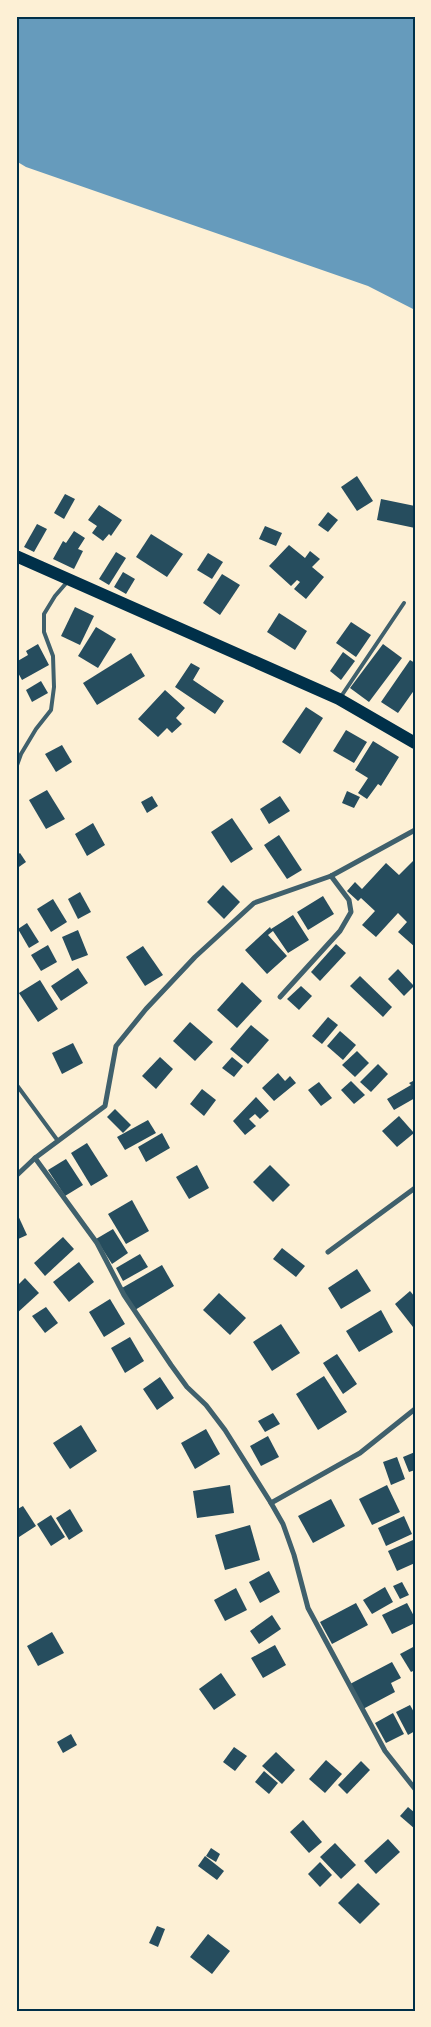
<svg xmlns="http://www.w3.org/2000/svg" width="431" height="2027" font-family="Quicksand,sans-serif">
<rect width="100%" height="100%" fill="#fdf0d5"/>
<path fill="#669bbc" d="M16,16H415V310L368,286L26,167L16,161Z"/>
<g fill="#264d5e">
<path d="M357,476L373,501L357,511L341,487Z"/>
<path d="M65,494L75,499L64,519L54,513Z"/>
<path d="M381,499L415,506V528L377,520Z"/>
<path d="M99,505L122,520L111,536L109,534L103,541L92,533L97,526L88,520Z"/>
<path d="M328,512L338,520L328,532L318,525Z"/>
<path d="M37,524L47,529L34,552L24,547Z"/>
<path d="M265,526L282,533L276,546L259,539Z"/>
<path d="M74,531L85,538L78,549L83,551L74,569L53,559L63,541L66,543Z"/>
<path d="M151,534L183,554L167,577L136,557Z"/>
<path d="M289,545L305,558L310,551L320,559L312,567L324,577L306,599L294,589L300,582L297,580L291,586L269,566Z"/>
<path d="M116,552L126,558L109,585L99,579Z"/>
<path d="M208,553L223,562L212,579L197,570Z"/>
<path d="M123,572L135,579L126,594L114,587Z"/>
<path d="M222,574L240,585L220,615L203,603Z"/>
<path d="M75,607L94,616L80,645L61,636Z"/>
<path d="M279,613L307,631L295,650L267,632Z"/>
<path d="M351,622L371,635L356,657L336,643Z"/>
<path d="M96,627L116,639L98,668L78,656Z"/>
<path d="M38,644L49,665L22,680L16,669V662L28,655L26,651Z"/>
<path d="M383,644L402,658L369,702L350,688Z"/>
<path d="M343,652L355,661L341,680L330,671Z"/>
<path d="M131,653L145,676L97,705L83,683Z"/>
<path d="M410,660L415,663V689L398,713L381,702Z"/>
<path d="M191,663L200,668L193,680L224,701L215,714L175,687Z"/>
<path d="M41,681L48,693L32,702L26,690Z"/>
<path d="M165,690L185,708L176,718L182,724L172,733L167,728L158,737L138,719Z"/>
<path d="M306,707L323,718L300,754L282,742Z"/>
<path d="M346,730L367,742L354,763L333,751Z"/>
<path d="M373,741L399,757L381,786L378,784L367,799L358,793L368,778L355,770Z"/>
<path d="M62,745L72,762L56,772L45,754Z"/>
<path d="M47,790L65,819L46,829L29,800Z"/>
<path d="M347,791L360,797L354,808L342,803Z"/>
<path d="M152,796L158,806L147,813L141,802Z"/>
<path d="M280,796L290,811L269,824L260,809Z"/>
<path d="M232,818L253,849L231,863L211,832Z"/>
<path d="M93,823L105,845L87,856L75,834Z"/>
<path d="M279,835L302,870L287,879L264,845Z"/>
<path d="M20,853L26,862L16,869V856Z"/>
<path d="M415,859V947L398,932L407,922L398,913L376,937L362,925L375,911L361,898L358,901L347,891L355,882L362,889L386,863L399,875Z"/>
<path d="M223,885L240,902L224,919L207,902Z"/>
<path d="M80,892L91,912L78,919L68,899Z"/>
<path d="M323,896L334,914L308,930L297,912Z"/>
<path d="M53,899L67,922L51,932L37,909Z"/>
<path d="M293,915L309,940L288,953L273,931L268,935L287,956L267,974L245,950L270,927L271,929Z"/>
<path d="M27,923L39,942L29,948L18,929Z"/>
<path d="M78,930L88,955L72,961L62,937Z"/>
<path d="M336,944L346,953L320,981L311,972Z"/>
<path d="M48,945L57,962L41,971L31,955Z"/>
<path d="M143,946L163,975L145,986L126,957Z"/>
<path d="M78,968L88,983L61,1001L51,986Z"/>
<path d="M398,969L414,986L404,996L388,979Z"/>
<path d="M360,976L392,1007L383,1017L350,986Z"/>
<path d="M40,980L58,1009L38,1022L19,993Z"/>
<path d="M242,982L262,1001L237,1028L217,1010Z"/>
<path d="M301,986L312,996L299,1010L287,999Z"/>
<path d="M328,1017L338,1025L322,1044L312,1036Z"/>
<path d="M190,1022L213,1042L195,1061L173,1041Z"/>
<path d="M251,1025L269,1040L248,1064L230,1049Z"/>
<path d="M340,1031L356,1045L343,1060L327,1046Z"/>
<path d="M73,1043L83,1063L62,1074L52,1053Z"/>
<path d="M357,1051L369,1063L355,1077L342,1065Z"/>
<path d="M160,1057L173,1069L156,1089L142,1076Z"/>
<path d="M232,1057L243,1066L234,1077L222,1068Z"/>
<path d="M378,1064L388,1074L371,1092L360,1082Z"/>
<path d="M278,1073L285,1081L290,1076L296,1083L274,1101L262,1088Z"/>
<path d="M415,1080V1098L394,1110L387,1099L411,1085L409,1083Z"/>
<path d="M351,1081L365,1095L354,1104L341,1090Z"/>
<path d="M319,1082L332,1098L321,1106L308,1090Z"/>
<path d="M202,1089L216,1100L204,1116L190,1104Z"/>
<path d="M256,1097L269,1111L260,1119L255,1114L249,1119L256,1126L245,1135L233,1121Z"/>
<path d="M115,1109L131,1125L123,1133L107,1117Z"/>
<path d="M399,1116L414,1133L397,1147L382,1131Z"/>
<path d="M148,1120L156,1133L125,1150L117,1137Z"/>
<path d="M162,1133L170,1148L146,1162L138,1147Z"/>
<path d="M87,1143L108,1176L91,1186L71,1153Z"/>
<path d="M66,1159L83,1185L65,1196L48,1170Z"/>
<path d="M197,1165L209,1188L189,1199L176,1177Z"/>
<path d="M270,1165L290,1185L273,1202L253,1182Z"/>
<path d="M132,1200L149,1231L126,1244L108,1214Z"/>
<path d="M16,1211L27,1235L16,1240Z"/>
<path d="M113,1229L128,1253L112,1264L96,1239Z"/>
<path d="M63,1237L74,1249L45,1276L34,1263Z"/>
<path d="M282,1248L305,1266L296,1277L273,1259Z"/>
<path d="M140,1254L148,1267L123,1281L116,1268Z"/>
<path d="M79,1262L94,1282L69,1302L53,1282Z"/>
<path d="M162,1265L174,1286L135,1310L122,1288Z"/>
<path d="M357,1269L371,1291L341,1309L328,1288Z"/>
<path d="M25,1278L39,1293L16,1314V1287Z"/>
<path d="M410,1291L415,1297V1325L413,1327L395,1304Z"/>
<path d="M219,1293L246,1318L230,1335L203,1310Z"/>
<path d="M110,1299L125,1324L104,1337L89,1312Z"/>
<path d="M46,1307L58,1323L45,1333L32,1316Z"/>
<path d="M381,1310L393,1332L359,1352L346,1331Z"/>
<path d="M281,1324L300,1353L272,1371L253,1342Z"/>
<path d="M130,1337L144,1361L125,1373L111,1348Z"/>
<path d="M337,1354L357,1384L343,1394L323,1363Z"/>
<path d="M324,1376L347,1412L318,1430L296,1394Z"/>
<path d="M160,1377L174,1398L157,1410L143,1389Z"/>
<path d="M273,1413L280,1424L265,1432L258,1421Z"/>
<path d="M81,1425L97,1451L70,1469L53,1443Z"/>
<path d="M206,1429L220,1454L195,1469L181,1443Z"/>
<path d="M268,1436L279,1457L261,1466L250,1446Z"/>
<path d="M415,1452V1470L409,1472L403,1457Z"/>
<path d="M397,1457L405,1479L391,1485L383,1462Z"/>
<path d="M230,1485L234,1513L197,1518L193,1491Z"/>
<path d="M387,1485L400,1512L372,1525L359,1499Z"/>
<path d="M331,1499L345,1526L313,1543L298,1516Z"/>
<path d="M23,1506L36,1526L16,1539V1510Z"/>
<path d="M70,1509L83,1531L69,1540L56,1518Z"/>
<path d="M51,1515L65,1537L51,1546L37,1524Z"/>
<path d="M404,1516L412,1534L386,1546L378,1528Z"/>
<path d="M250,1525L260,1560L225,1570L215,1535Z"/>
<path d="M413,1540L415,1545V1563L397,1571L388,1551Z"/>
<path d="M269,1571L280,1592L260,1603L249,1582Z"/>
<path d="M402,1582L409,1595L400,1599L393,1586Z"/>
<path d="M385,1587L393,1602L372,1614L363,1600Z"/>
<path d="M236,1588L247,1610L225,1621L214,1600Z"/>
<path d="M356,1603L368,1625L332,1644L320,1622Z"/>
<path d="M407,1603L415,1618V1623L392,1634L382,1615Z"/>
<path d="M272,1615L281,1629L259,1644L250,1631Z"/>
<path d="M52,1632L64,1653L38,1666L27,1646Z"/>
<path d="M275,1645L286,1665L263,1678L251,1658Z"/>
<path d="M415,1646V1670L411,1672L400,1654Z"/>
<path d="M392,1662L401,1678L391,1683L395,1692L363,1709L350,1684Z"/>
<path d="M221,1673L236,1695L214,1710L199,1689Z"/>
<path d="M410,1705L415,1714V1731L408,1735L396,1712Z"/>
<path d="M393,1713L404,1734L386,1743L375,1723Z"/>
<path d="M71,1734L77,1745L63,1753L57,1742Z"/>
<path d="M234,1747L247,1756L235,1771L223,1762Z"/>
<path d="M276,1752L295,1770L282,1784L262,1766Z"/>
<path d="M326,1760L342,1774L325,1793L309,1779Z"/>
<path d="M361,1761L370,1770L347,1794L338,1785Z"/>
<path d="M264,1771L278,1783L269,1794L255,1782Z"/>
<path d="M408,1807L415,1813V1829L400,1816Z"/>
<path d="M303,1820L322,1842L309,1853L290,1832Z"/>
<path d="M388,1839L400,1852L376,1874L364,1861Z"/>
<path d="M335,1843L356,1865L341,1879L320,1857Z"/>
<path d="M211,1848L220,1854L216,1862L206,1856Z"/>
<path d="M205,1856L224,1871L217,1880L198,1866Z"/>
<path d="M320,1862L332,1875L320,1887L308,1874Z"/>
<path d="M358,1883L380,1904L360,1924L338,1903Z"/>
<path d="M157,1926L165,1929L158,1947L149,1943Z"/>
<path d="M208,1934L230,1951L212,1974L190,1957Z"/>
</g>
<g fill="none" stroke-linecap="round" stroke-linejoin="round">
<g stroke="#3f606c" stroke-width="4">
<path d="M340,698L404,603"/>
<path d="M16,768L21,754L36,729L51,710L54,687L53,656L44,632V614L55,596L68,581"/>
<path d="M16,1084L58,1141"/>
</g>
<g stroke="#3f606c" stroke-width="5">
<path d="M280,997L340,931L351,912L349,900L331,876"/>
<path d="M35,1158L97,1243L124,1295L171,1365L187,1387L206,1405L225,1430L271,1503L283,1524L294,1555L308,1608L385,1751L415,1789"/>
<path d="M16,1176L35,1158L105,1106L116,1046L146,1009L195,957L254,903L331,876L415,830"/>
<path d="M328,1252L415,1188"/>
<path d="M271,1503L360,1453L415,1409"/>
</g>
<path stroke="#003049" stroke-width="12" d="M16,556L339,699L415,743"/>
</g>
<rect width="431" height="2027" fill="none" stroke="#fdf0d5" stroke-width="35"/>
<rect x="18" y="18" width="396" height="1992" fill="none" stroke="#003049" stroke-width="2"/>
</svg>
